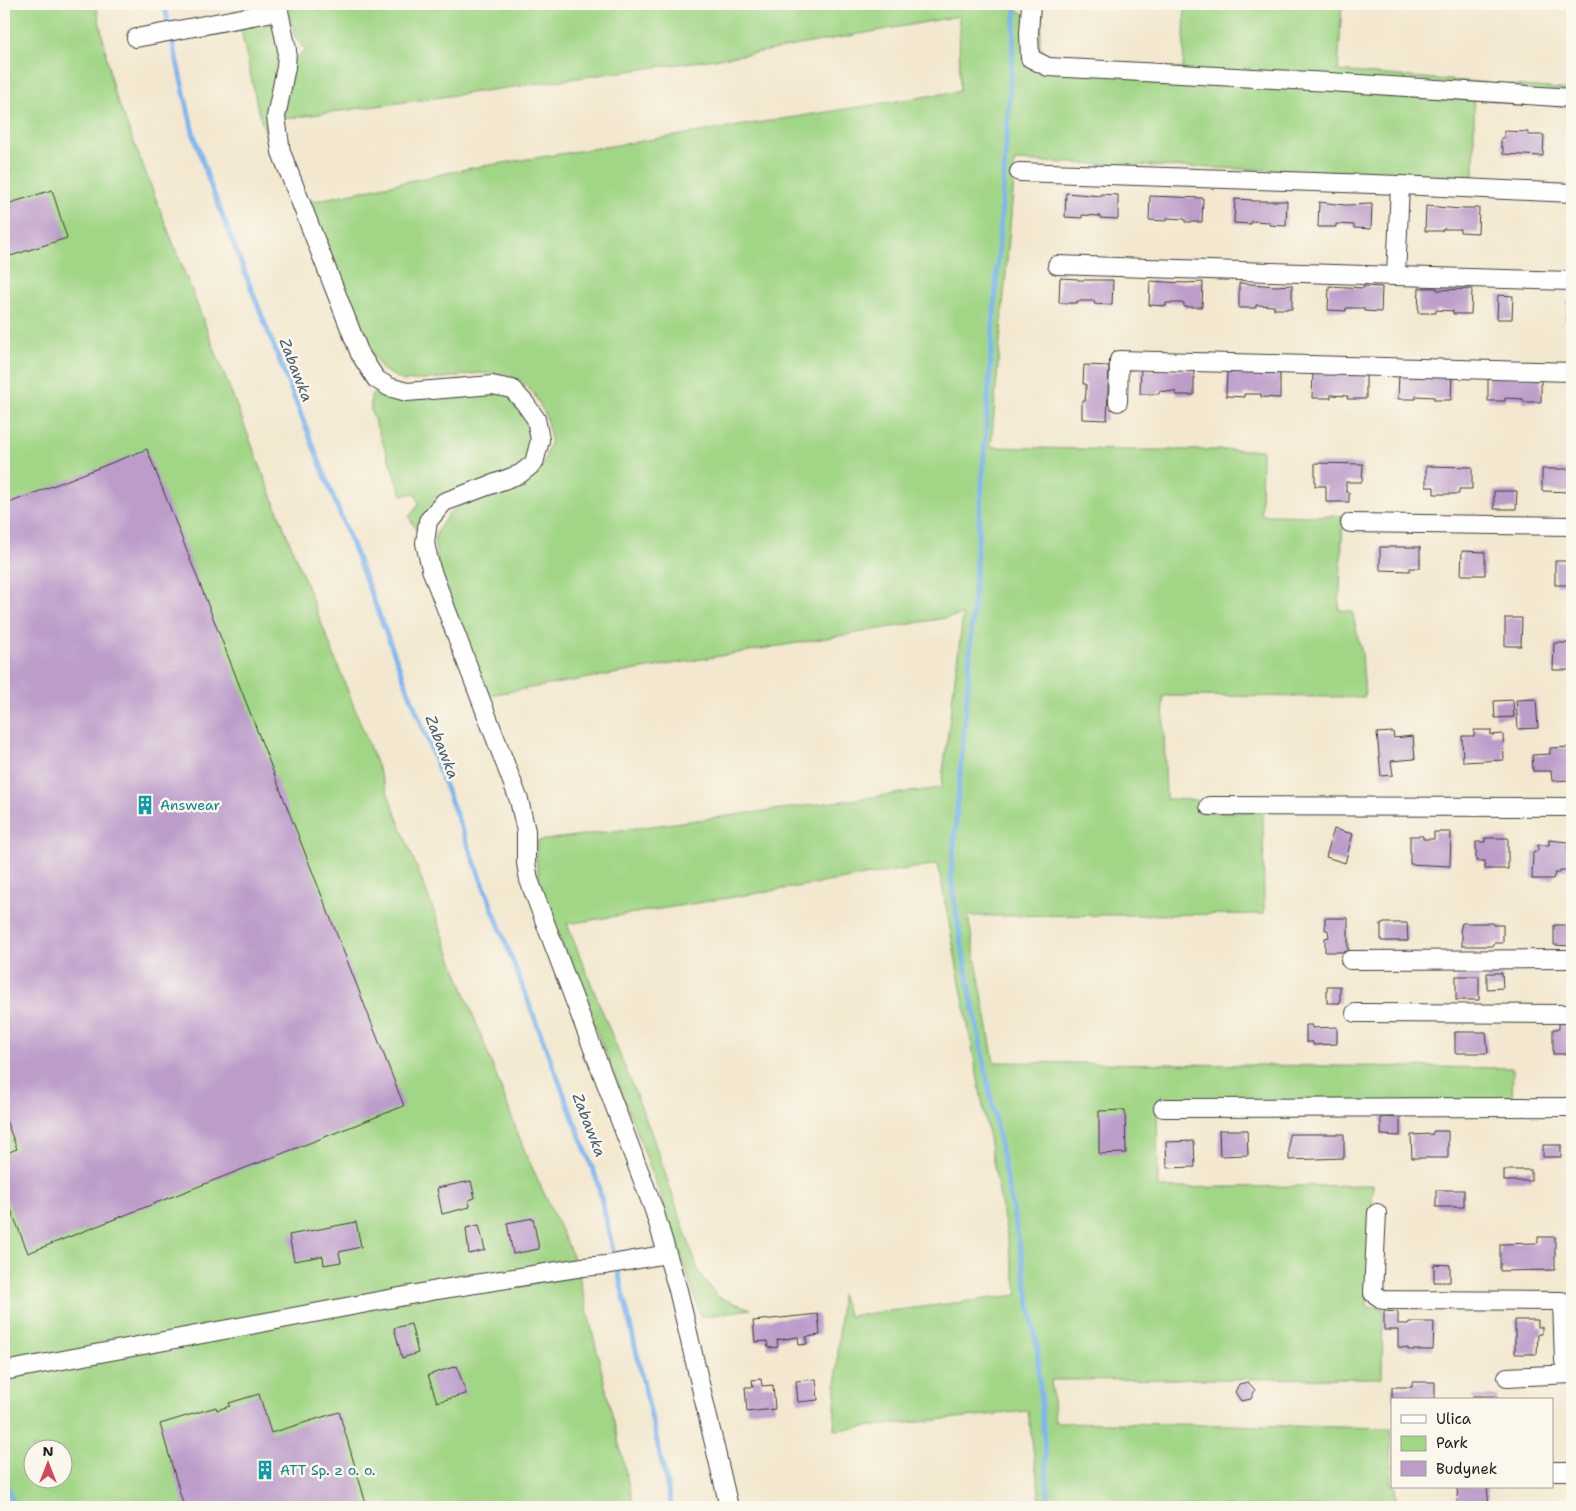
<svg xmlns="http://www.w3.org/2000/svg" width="1576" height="1511" font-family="'Shantell Sans',sans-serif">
<rect width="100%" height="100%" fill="#fbf7ec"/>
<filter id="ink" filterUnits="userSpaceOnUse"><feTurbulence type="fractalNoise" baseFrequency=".02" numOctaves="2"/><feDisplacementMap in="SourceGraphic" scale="10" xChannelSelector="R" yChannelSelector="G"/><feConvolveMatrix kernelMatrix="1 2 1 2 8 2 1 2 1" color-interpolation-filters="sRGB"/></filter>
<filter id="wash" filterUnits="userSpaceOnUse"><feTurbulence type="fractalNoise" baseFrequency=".0096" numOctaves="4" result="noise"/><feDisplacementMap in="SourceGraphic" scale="20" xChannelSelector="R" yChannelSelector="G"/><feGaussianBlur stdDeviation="1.12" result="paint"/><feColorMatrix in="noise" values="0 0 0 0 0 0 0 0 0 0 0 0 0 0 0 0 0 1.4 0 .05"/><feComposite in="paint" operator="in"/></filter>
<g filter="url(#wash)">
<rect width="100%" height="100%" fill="#f3e8cf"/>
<g fill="#a2d687" stroke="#5f7952" fill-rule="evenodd">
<path d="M4,4H96L113,89L438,922L525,1152L576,1263L634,1507H4ZM32,1448H62V1478H32Z"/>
<path d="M289,4H1012V8L1027,15L1028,4H1043L1040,44L1046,58L1183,69L1185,4H1342L1338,71L1572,90V107L1474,98V177L1014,161V180L991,447L1126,450H1262L1261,515L1343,516L1339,610L1352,611L1362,654L1365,697L1163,696L1166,799L1198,800V812H1263L1264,914L968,916L994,1062L1513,1068L1512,1101L1157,1105L1158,1188L1373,1185L1367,1307L1383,1308L1382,1378L1051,1380L1055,1422L1391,1428L1392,1487H1395L1397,1507H1041L1028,1411L834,1430L841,1294L849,1316L1018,1295L938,864L567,924L651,1132L699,1273L718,1297L751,1309L701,1317L669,1219L637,1132L555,926L540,883L536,859L537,841L941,788L963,615L489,695L439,568L434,540L438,530L450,512L476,497L525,479L543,465L551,439L545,414L534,394L520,380L506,374L479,373L444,378L403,381L383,370L367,345L310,202L471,168L960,91L959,16L750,54L283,119L295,58L307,50C291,40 290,20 289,4Z"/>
<path d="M269,21C291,44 279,117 276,148L271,150L258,110L240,25Z"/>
<path d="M489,389L508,393L529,423L533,436L526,462L422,520L417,531L409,517L419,504L415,493L402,495L371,411V395L380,390Z"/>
</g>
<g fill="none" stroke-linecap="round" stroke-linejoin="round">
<g stroke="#7fb6ef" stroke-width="5">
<path d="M164,4L193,132L210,184L357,557L597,1180L672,1507"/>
<path d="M1016,4L967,694L951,879L963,954L1020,1247L1037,1348L1049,1507"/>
<path d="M4,1475L14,1507"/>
</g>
</g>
<g id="blocks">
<g fill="#bc9dca">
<path d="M1504,131L1528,132V135H1544L1543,156L1503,154V147H1501V138H1504Z"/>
<path d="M52,190L67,238L4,258V205Z"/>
<path d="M1066,193L1101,196V194L1118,195V219L1100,218V216L1082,215V218L1065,217Z"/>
<path d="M1150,196L1203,198L1202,222H1185V219L1167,218V221L1149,220Z"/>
<path d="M1235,199L1252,200V201H1287L1286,226L1269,225V222L1251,221V224L1234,223Z"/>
<path d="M1319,202L1345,205L1372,204L1371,229L1354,228V225L1336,224V227H1318Z"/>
<path d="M1426,206L1461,209V208H1479L1478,233L1460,232V229H1443L1442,231H1425Z"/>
<path d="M1060,278L1078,279V280H1113L1112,305L1094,304L1095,301H1077V303H1059Z"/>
<path d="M1150,281L1185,283L1203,282L1202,307H1184V303H1166V306L1149,305Z"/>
<path d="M1239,283L1275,286L1292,285V309H1274V306L1256,305V308H1239Z"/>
<path d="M1329,286L1364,288V286L1382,287L1381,312L1364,311V308H1346V311L1328,310Z"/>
<path d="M1419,288H1437V290L1472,289L1471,314H1453V311L1436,310V313H1418Z"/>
<path d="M1498,295L1513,296L1512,319H1497Z"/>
<rect x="1567" y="301" width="5" height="23"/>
<path d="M1084,365L1109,366L1107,420L1082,419V401H1085L1086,392V384H1083Z"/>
<path d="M1141,369L1159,370H1194V395H1176V392L1159,391V394H1140Z"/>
<path d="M1227,371L1280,372V398L1261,397V394H1244V397L1226,396Z"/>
<path d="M1313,373L1366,374V399H1347L1348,396L1331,395V398H1312Z"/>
<path d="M1399,374L1452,376L1451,400H1434V397L1416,396V399H1398Z"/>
<path d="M1488,376L1541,378V402H1523V399L1505,398V401H1488Z"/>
<rect x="1570" y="379" width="2" height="24"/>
<path d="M147,449L404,1106L28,1253L4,1192V1154L17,1149L4,1115V505Z"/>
<path d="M1315,463L1363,464L1362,482H1346V492H1349V502H1326V486H1315Z"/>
<path d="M1426,466L1472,467V489H1459V494H1434V487H1426Z"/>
<path d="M1542,469H1572V492L1542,491Z"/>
<path d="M1494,491H1517L1516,509H1494Z"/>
<path d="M1380,547H1420V568H1410V571L1380,570Z"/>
<path d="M1462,551L1485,552V575H1461Z"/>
<rect x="1555" y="561" width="17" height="24"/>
<path d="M1505,618H1522L1521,646H1505Z"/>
<path d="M1554,643H1572V670H1553Z"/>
<path d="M1536,699L1538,728L1518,729L1516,700Z"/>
<path d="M1513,700L1514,717L1495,718L1494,701Z"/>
<path d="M1474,730H1491V735L1503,734L1504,760L1463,762L1462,736H1474Z"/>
<path d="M1393,732L1394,738L1413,736L1415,759L1391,761L1393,775L1381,776L1377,733Z"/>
<path d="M1571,747L1572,780L1552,781L1551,771H1533L1532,755L1550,754V748Z"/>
<path d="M1334,829L1353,834L1345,863L1326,857Z"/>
<path d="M1434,832H1451L1450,866L1410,864V836H1423V839H1434Z"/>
<path d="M1485,838H1508V869H1485V861H1476V842H1485Z"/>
<path d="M1549,840L1568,842V870H1560V873H1555L1553,879H1532L1533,853L1538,851V845H1549Z"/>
<path d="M1325,918H1348V952H1325V938L1329,937L1328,930H1325Z"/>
<path d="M1381,923H1407L1408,941H1381Z"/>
<path d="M1462,923H1493V925H1503V943H1494L1493,946H1462V934L1460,932Z"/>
<path d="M1554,925H1572V946L1554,945Z"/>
<path d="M1487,973H1502L1503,988L1487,989Z"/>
<rect x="1456" y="976" width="23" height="24"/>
<rect x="1327" y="986" width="13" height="17"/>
<path d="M1559,1023H1570V1029H1572V1054H1553V1029H1559Z"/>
<path d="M1306,1025H1312V1028L1337,1027V1044L1313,1045V1042H1306Z"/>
<path d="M1455,1032H1486L1488,1053H1455Z"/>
<path d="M1125,1110L1126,1153L1099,1154V1111Z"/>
<path d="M1381,1117L1400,1118V1136L1381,1135Z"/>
<path d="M1219,1130H1247L1248,1155L1220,1156Z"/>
<path d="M1433,1131H1448V1158H1412L1411,1135L1433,1134Z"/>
<path d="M1289,1134H1344V1158L1289,1160Z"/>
<path d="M1194,1141L1195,1167L1167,1168L1166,1142Z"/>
<rect x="1543" y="1145" width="18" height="12"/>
<rect x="1504" y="1170" width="27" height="11"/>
<path d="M471,1181L475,1198L469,1200L470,1207L442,1214L437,1188Z"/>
<rect x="1436" y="1190" width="28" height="17"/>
<path d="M533,1218L539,1249L513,1254L507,1223Z"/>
<path d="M356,1222L361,1247L339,1252L341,1262L324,1265L323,1256L294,1261L289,1235Z"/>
<path d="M479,1225L485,1250L469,1254L466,1228Z"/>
<path d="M1538,1237H1555V1270L1500,1271V1244L1538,1243Z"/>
<path d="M1434,1264L1450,1265V1282H1434Z"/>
<path d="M1384,1311L1398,1312V1324H1408L1409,1322H1434L1433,1350H1408V1348L1398,1347V1330H1384Z"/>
<path d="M818,1314L820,1335L806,1337L807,1344L799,1345L798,1337L777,1340L778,1347L768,1348L767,1341L755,1342L753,1321Z"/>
<path d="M1515,1320H1538V1327H1542V1334H1538L1537,1354H1515Z"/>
<path d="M411,1324L418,1353L402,1358L394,1328Z"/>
<path d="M457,1366L466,1394L437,1402L428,1375Z"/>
<path d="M761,1379L762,1386L773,1385L775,1409L747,1412L745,1387H753L752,1380Z"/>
<path d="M816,1379L818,1400L798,1402L796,1381Z"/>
<path d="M1248,1382L1255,1390L1251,1399L1241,1401L1235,1392L1239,1384Z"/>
<path d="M1412,1382H1435V1400H1392V1387H1412Z"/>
<path d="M259,1394L271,1433L339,1412L367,1507H184L160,1424L216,1407L217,1410L230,1406L229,1403Z"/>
<rect x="1473" y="1396" width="24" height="4"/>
<path d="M1457,1487H1487L1489,1507H1458Z"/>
</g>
</g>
</g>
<g filter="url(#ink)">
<use href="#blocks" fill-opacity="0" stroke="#3c3b37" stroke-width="1"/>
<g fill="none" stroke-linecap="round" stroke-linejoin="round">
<defs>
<g id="minor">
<path d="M280,4L279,11L287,50L286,67L276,117L281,152L360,354L376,379L389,387L407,392L492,385L512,389L524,402L536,419L540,440L534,463L520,474L444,502L428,521L425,543L431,569L519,800L526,831V863L529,880L654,1210L678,1290L729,1507"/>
<path d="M1031,4L1029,33L1030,58L1048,67L1330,82L1572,98"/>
<path d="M136,38L279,11"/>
<path d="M1019,172L1400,185L1572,193"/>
<path d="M1057,265L1396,276L1400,185"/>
<path d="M1396,276L1572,281"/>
<path d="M1118,402L1119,360L1572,372"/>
<path d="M1350,523L1572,526"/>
<path d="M1209,806L1572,807"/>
<path d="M1350,960L1572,959"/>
<path d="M1355,1013L1572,1014"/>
<path d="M1163,1108L1572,1107"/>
<path d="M1377,1213L1373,1293L1383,1300L1562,1301L1564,1361L1572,1369"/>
<path d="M4,1371L437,1290L583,1267L606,1265L667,1254"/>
<path d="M1507,1377L1572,1374"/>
<path d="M1552,1471H1572"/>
</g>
</defs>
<use href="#minor" stroke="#3c3b37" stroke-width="20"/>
<use href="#minor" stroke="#fff" stroke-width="18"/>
</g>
</g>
<defs>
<symbol id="building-bare" viewBox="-9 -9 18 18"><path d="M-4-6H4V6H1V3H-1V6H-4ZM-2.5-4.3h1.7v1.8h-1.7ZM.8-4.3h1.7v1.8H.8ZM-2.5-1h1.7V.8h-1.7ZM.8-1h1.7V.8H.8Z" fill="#0f9aa8" stroke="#fbf7ec" stroke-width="2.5" paint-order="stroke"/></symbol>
</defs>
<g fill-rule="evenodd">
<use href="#building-bare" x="131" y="791" width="28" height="28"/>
<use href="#building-bare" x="251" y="1456" width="28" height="28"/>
</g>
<g text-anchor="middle" stroke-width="5" stroke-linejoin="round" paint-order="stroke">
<g font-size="14" fill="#0d838f" stroke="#fbf7ec" text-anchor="start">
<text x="160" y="810">Answear</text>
<text x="280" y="1475">ATT Sp. z o. o.</text>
</g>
<g font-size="15" font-style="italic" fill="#445a70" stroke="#fbf7ec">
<text transform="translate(296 370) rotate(69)" y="5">Zabawka</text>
<text transform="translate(442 747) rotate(69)" y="5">Zabawka</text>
<text transform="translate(589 1125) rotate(69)" y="5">Zabawka</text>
</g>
</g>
<rect width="1576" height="1511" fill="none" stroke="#fbf7ec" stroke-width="20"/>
<rect x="1391" y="1398" width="162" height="90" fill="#fbf7ec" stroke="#a29f99"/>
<rect x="1401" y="1415" width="25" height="8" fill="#ffffff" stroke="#a29f99"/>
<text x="1436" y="1424" font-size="15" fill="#1c1c1c">Ulica</text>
<rect x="1401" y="1436" width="25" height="15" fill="#a2d687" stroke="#a29f99"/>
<text x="1436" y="1448" font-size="15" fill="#1c1c1c">Park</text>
<rect x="1401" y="1461" width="25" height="15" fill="#bc9dca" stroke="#a29f99"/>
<text x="1436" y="1474" font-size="15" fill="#1c1c1c">Budynek</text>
<g transform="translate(48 1464)"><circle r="24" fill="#fbf7ec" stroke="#a29f99"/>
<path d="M0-4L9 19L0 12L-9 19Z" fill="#d1495b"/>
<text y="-8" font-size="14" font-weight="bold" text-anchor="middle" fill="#1c1c1c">N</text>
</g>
</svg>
